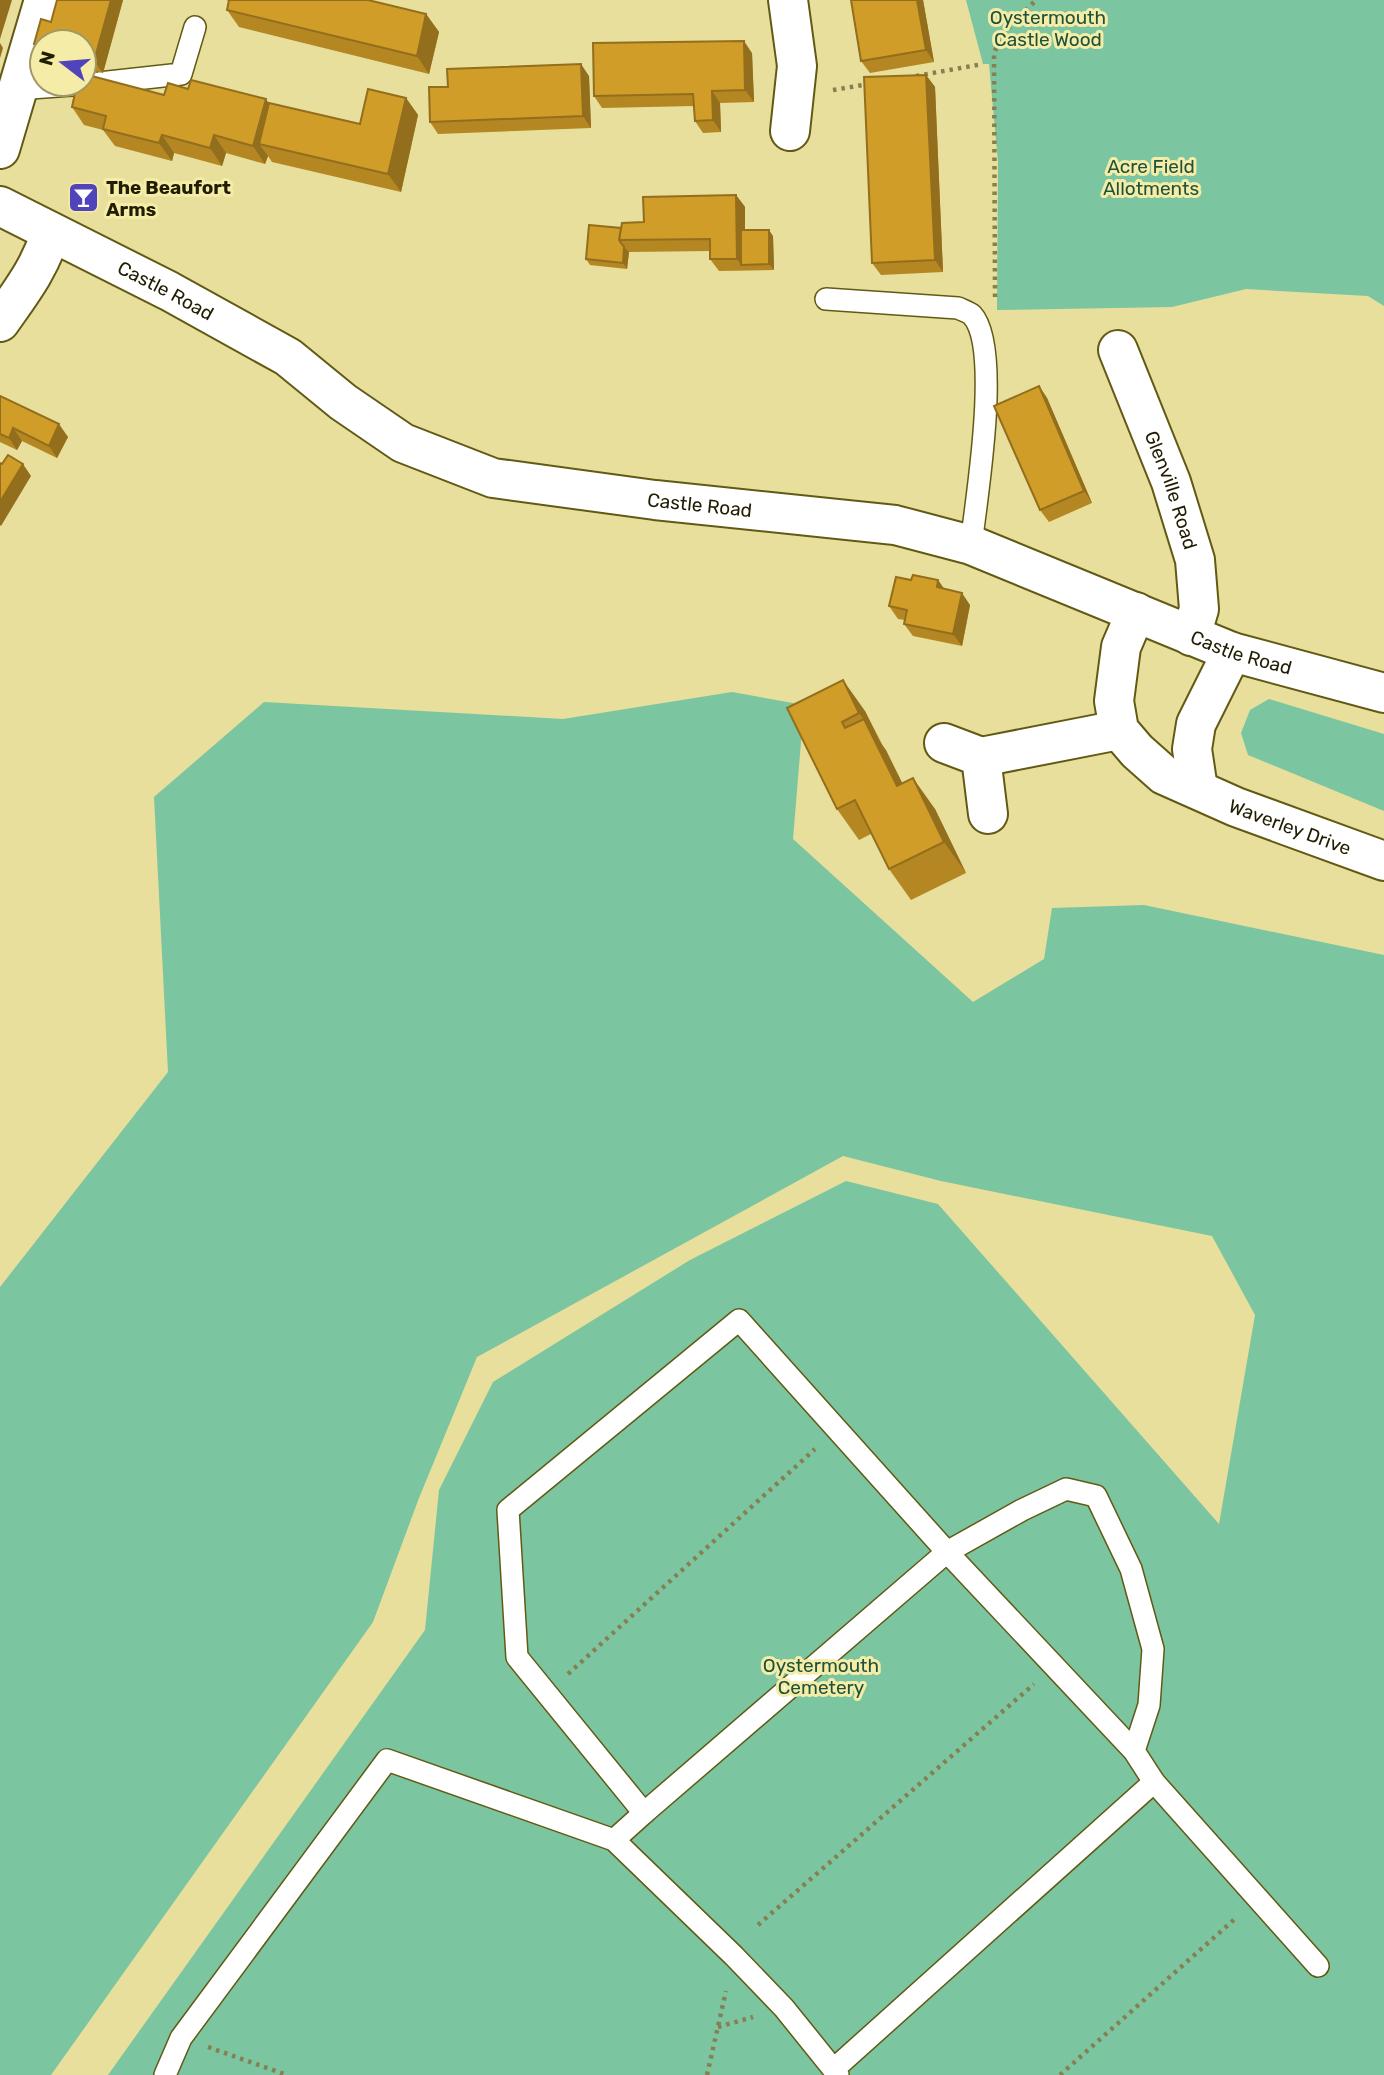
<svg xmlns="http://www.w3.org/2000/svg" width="1384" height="2075" font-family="Rubik,sans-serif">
<rect width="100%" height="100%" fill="#e7df9b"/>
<g fill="#7bc5a1">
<path d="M966,0H1384V306L1368,296L1246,289L1172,307L997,310L998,162L989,64H983Z"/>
<path d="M732,692L804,705L793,839L973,1002L1044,959L1052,908L1144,905L1384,955V2075H108L425,1630L439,1490L493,1382L690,1260L846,1181L938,1204L1219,1524L1255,1315L1212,1236L941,1181L843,1156L477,1357L419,1498L373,1622L51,2075H0V1287L168,1072L154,797L264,702L563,719Z"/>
<path d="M1269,699L1384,734V811L1248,755L1241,733L1250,710Z"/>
</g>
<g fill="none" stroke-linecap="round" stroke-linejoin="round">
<defs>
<g id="service">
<path d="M17,89L99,83L181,74L195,27"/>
<path d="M826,299L958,308C962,310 969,312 972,315C1002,347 976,501 971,545"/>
<path d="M1134,1751L1149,1705L1153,1649L1131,1569L1096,1496L1066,1489L1022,1510L947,1552L644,1813L517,1657L508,1510L739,1320L947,1552L1134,1751L1154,1782L1318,1966"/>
<path d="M614,1840L644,1813"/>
<path d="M834,2069L1154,1782"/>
<path d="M165,2075L181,2038L387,1760L614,1840L734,1956L784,2008L838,2075"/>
</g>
<g id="minor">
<path d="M788,0L797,66L790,131"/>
<path d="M0,149L44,0"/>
<path id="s1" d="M0,206L169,291L288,357L343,402L403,443L493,478L655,500L895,525L971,545L1232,652L1384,693"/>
<path d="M0,322C21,292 40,268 51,232"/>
<path id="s2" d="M1118,350L1171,482L1195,560L1199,609L1191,636"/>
<path id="s3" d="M1136,612L1121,647L1114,701L1119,730L1137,751L1164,775L1236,807L1384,861"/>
<path d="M944,743L981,757L1119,730"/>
<path d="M981,757L988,814"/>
<path d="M1198,789L1192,749L1196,724L1232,652"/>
</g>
</defs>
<use href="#service" stroke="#625a14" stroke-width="24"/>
<use href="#minor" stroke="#625a14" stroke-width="42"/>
<g stroke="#868050" stroke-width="4.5" stroke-dasharray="3.5 5" stroke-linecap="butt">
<path d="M916,76L983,64"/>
<path d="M833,90L869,84"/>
<path d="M995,297L994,53L1002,35L1036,0"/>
<path d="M568,1674L815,1449"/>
<path d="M758,1925L1034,1684"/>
<path d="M718,2027L753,2017"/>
<path d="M208,2047L287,2075"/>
<path d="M707,2075L726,1991"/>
<path d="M1060,2075L1237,1917"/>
</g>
<use href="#service" stroke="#fff" stroke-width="21"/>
<use href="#minor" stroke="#fff" stroke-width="38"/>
</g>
<g fill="#b48723">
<path d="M57,0H123L103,73L84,68V42H42V56L34,44L41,19L51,22Z"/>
<path d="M226,0H368L426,14L439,32L429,74L239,27L227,10L229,1Z"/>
<path d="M923,0L934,62L870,73L861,61Z"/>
<path d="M752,53L754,102L720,103L721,132L703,133L695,121L694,106L602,108L594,96Z"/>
<path d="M926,75L935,87L943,272L881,275L872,263Z"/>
<path d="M589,76L591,128L438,134L430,122L448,87Z"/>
<path d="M188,89L268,103L360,124L406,98L418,115L401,192L272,162L268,156L265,164L226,153L222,166L174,153L172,161L115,146L103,130L84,125L72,107L164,95Z"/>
<path d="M736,195L745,207V230L773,236L774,270L719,271L710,259V251L629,252L627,269L590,265L586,259L621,228Z"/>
<path d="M1039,386L1047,398L1092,503L1049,522L1040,510Z"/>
<path d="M0,396L68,437L57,458L22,441L17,450L0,442Z"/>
<path d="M911,580H938L944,589L970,605L962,646L913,636L904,624L905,620L898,619L889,606Z"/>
<path d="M787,708L865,711L902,783L935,809L966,873L911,900L889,869L871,834L859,840L837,809Z"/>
</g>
<g fill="#926e1d">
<path d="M0,0H12L0,39Z"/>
<path d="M111,0H123L103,73L94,61Z"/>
<path d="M917,0H923L934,62L926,50Z"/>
<path d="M426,14L439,32L429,74L417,56Z"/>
<path d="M744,41L752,53L754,102L745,90Z"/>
<path d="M0,43L3,48L0,58Z"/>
<path d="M581,64L589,76L591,128L583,116Z"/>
<path d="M926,75L935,87L943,272L935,260Z"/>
<path d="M712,91L720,103L721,132L713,120Z"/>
<path d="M406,98L418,115L401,192L388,174Z"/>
<path d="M266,99L278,117L259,144L268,156L265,164L253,146Z"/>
<path d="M162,135L174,153L172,161L159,143Z"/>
<path d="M214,135L226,153L222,166L210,148Z"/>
<path d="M736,195L745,207V265H741L737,259Z"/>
<path d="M769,230L773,236L774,270L769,264Z"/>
<path d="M624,247L629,252L627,269L623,263Z"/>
<path d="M1039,386L1047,398L1092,503L1084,491Z"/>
<path d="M59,424L68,437L57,458L49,446Z"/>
<path d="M13,428L22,441L17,450L9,438Z"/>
<path d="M23,464L31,476L1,526L0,525V502Z"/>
<path d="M938,580L947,593L937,587Z"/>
<path d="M962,593L970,605L962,646L953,634Z"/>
<path d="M843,680L865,711L880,742L886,750L919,817L897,786L865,721L859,713Z"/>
<path d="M913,778L935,809L966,873L944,842Z"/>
</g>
<g fill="#d19d29" stroke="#926e1d" stroke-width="2">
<path d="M57,0H111L94,61L84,58V42H42V46L34,44L41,19L51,22Z"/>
<path d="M229,0H368L426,14L417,56L227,10Z"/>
<path d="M851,0H917L926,50L861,61Z"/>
<path d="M744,41L745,90L712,91L713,120L695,121L693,94L594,96L593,43Z"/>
<path d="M581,64L583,116L430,122L429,87H448L447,69Z"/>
<path d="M84,74L164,95L168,83L188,89L191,80L266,99L253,146L214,135L210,148L162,135L159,143L103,129L106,116L72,107L77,84H84Z"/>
<path d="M926,75L935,260L872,263L864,77Z"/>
<path d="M368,89L406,98L388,174L259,144L269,103L360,124Z"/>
<path d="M736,195L737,259H710V239L619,240L622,223L644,222L643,197Z"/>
<path d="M589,225L621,228L619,240L624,247L623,263L586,259Z"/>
<path d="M741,230H769V264L741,265Z"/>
<path d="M1039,386L1084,491L1040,510L994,406Z"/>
<path d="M0,396L59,424L49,446L13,428L9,438L0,434Z"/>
<path d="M8,455L23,464L0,502V463L2,464Z"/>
<path d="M913,575L938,580L937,587L962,593L953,634L904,624L907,610L889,606L896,577L911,580Z"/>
<path d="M843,680L859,713L842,722L845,728L864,719L897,786L913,778L944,842L889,869L855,800L837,809L787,708Z"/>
</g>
<defs>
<symbol id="bar-square" viewBox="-11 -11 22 22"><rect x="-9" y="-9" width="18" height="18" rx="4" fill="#5143ba" stroke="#f4eca7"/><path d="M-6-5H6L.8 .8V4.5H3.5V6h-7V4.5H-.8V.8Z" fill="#fff"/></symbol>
</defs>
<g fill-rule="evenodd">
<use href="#bar-square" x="66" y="180" width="35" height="35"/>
</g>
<g text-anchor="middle" stroke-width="6" stroke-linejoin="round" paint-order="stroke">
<g font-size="19" fill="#1e523b" stroke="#f4eca7">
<text x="1048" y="24">Oystermouth<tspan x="1048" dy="22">Castle Wood</tspan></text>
<text x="1151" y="173">Acre Field<tspan x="1151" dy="22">Allotments</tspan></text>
<text x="821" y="1672">Oystermouth<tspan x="821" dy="22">Cemetery</tspan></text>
</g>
<g font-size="19" font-weight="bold" fill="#211d02" stroke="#f4eca7" text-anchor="start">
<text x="106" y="194">The Beaufort<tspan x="106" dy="22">Arms</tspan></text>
</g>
<g font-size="19" fill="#211d02" stroke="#f4eca7">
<text dy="7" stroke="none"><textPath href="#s1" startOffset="186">Castle Road</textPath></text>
<text dy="7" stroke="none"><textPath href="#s2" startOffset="150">Glenville Road</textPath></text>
<text dy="7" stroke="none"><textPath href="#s1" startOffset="774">Castle Road</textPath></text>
<text dy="7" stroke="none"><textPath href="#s1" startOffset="1340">Castle Road</textPath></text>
<text dy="7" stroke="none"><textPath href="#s3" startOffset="322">Waverley Drive</textPath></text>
</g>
</g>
<g transform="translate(63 63) rotate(286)"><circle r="33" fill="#f4eca7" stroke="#a09965" stroke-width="2"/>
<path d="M0-5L12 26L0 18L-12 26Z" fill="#5143ba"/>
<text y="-10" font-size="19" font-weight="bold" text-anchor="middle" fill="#211d02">N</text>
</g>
</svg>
